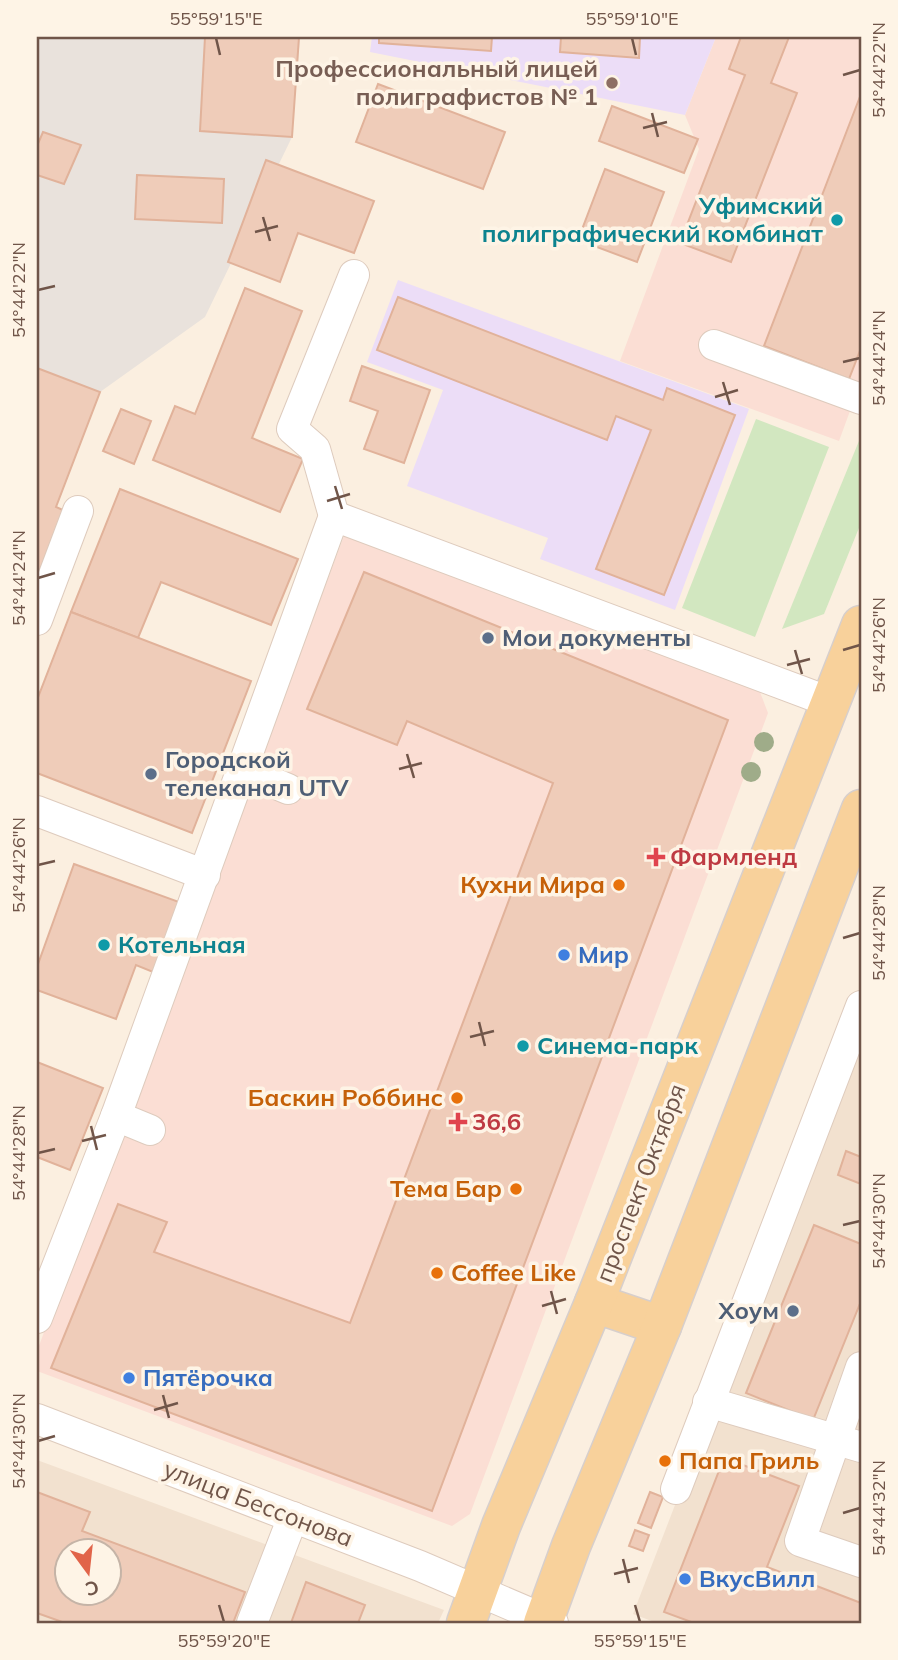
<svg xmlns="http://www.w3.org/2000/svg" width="898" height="1660" font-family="Mulish,sans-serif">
<rect width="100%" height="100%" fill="#fbefe0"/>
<g fill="#f2e1cf" fill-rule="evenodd">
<path d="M861,1022V1623H657L633,1614Z"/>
<path d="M37,1460L444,1610L438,1623H37ZM66,1552H108V1594H66Z"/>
</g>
<g fill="#fbded4">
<path d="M716,37H861V381L839,441L620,361L699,149L685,115Z"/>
<path d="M347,528L760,692L768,713L470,1514L452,1526L37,1371V1351Z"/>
</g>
<path fill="#e9e2dc" d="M37,37H300L292,137L205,317L100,392L56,507L63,510L37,578Z"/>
<g fill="#ecddf7">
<path d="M372,37H716L685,115L370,52Z"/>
<path d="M398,280L749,409L675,610L540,559L548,538L407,486L443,390L367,362Z"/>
</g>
<g fill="#d2e7c0">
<path d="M756,419L829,447L755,637L682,608Z"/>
<path d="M861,436V523L824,614L782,629Z"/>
</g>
<g fill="#efccb9" stroke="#e1b29a" stroke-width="2" fill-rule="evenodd">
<path d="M205,37H299L292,137L200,131Z"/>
<path d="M379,37H492L491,51L379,43Z"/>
<path d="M561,37H640L639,58L560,52Z"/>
<path d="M741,37H789L771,83L797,93L731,262L680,243L745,75L729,69Z"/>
<path d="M378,84L505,132L483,189L356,142Z"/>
<path d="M861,94V348L849,379L764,346Z"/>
<path d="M612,106L698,139L684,173L599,141Z"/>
<path d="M43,132L81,145L64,184L37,175V146Z"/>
<path d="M266,160L374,201L354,253L298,233L280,282L228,262Z"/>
<path d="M605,169L664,192L637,262L578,240Z"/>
<path d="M137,175L224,179L222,223L135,219Z"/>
<path d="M245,288L302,311L252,438L303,459L280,512L153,460L175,406L195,414Z"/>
<path d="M398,297L663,400L667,388L735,415L664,595L596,569L651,430L616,416L607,440L377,350Z"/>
<path d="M362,366L430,390L404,463L364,449L378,411L350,401Z"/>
<path d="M37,368L100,392L56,507L63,510L37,578Z"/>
<path d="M121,409L151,421L134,464L103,451Z"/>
<path d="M120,489L298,559L271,625L161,582L138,638L71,612Z"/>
<path d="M364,572L728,720L432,1511L51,1368L118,1204L167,1222L154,1252L350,1323L553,783L407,721L397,745L307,709Z"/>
<path d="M71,612L251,681L192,833L37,773V700Z"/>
<path d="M74,864L179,902L153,972L136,965L116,1019L37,990V967Z"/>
<path d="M37,1062L103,1088L70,1170L37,1157Z"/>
<path d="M846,1151L861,1157V1184L838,1175Z"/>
<path d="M814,1225L861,1244V1301L813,1420L746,1393Z"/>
<path d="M724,1458L799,1486L767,1567L861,1603V1623H694L664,1612Z"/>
<path d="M37,1492L90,1512L82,1531L245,1592L233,1623H65L37,1613ZM66,1552H108V1594H66Z"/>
<path d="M650,1492L663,1497L651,1528L638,1523Z"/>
<path d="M635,1530L649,1535L643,1551L629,1546Z"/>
<path d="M306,1582L365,1605L358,1623H291Z"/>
</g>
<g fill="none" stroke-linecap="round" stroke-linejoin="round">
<defs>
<g id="minor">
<path d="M714,345L861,399"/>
<path d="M334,516L315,449L292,429L354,275"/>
<path d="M37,620L78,511"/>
<path d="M243,770L288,789"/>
<path d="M37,811L205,875"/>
<path d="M116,1116L150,1130"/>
<path d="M37,1318L116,1116L334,516L830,702"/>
<path d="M861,1367L800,1541L861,1562"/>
<path d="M708,1402L861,1447"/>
<path d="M37,1419L420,1566L553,1623"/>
<path d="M676,1489L861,1006"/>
<path d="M252,1623L293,1517"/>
</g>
<g id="major">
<path d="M594,1303L662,1326"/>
<path d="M466,1623L501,1526L594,1303L861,625"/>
<path d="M543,1623L571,1546L662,1326L861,809"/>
</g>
</defs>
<use href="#minor" stroke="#decbbd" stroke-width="32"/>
<use href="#major" stroke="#d7cfcc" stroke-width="41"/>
<use href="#minor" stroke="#fff" stroke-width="30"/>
<use href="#major" stroke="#f8d19b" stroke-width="38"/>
</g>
<g fill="#9fac89">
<circle cx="764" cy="742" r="10"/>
<circle cx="751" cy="772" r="10"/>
</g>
<path fill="none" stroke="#705549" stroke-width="2.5" d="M216,38L220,55M632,38L636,55M843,75L860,70M652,113L658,137M643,128L667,122M263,217L270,241M255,232L278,226M38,290L55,286M843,362L860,358M723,382L730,405M715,397L738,390M335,486L342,509M327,501L350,494M38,578L55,573M795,650L802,674M843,650L860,645M787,665L810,659M407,754L414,778M399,769L422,763M38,865L55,861M843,938L860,933M479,1022L485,1046M470,1037L494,1031M91,1126L97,1150M82,1141L106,1135M38,1153L55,1149M843,1225L860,1221M551,1291L557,1314M542,1306L566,1299M163,1395L169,1418M154,1410L178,1403M38,1441L55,1436M843,1513L860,1508M623,1559L629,1583M614,1574L638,1568M219,1605L224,1622M635,1605L640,1622"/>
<circle fill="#8d6e63" stroke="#fef4e6" stroke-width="2.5" cx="612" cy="83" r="7"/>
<g fill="#0f9aa8" stroke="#fef4e6" stroke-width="2.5">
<circle cx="837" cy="220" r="7"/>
<circle cx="104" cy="945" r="7"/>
<circle cx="523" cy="1046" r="7"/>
</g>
<g fill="#5c6f8a" stroke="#fef4e6" stroke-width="2.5">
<circle cx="488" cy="638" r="7"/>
<circle cx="151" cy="774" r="7"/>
<circle cx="793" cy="1311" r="7"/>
</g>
<g fill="#e0444e" stroke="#fef4e6" stroke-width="2.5">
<path d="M652.5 846.5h7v7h7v7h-7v7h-7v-7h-7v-7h7z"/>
<path d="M454.5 1111.5h7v7h7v7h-7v7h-7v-7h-7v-7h7z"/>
</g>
<g fill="#e8710a" stroke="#fef4e6" stroke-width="2.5">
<circle cx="619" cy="885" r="7"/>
<circle cx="457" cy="1098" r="7"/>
<circle cx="516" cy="1189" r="7"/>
<circle cx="437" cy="1273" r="7"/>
<circle cx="665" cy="1461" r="7"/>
</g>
<g fill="#3f7fe0" stroke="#fef4e6" stroke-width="2.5">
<circle cx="564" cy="955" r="7"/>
<circle cx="129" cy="1378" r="7"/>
<circle cx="685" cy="1579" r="7"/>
</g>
<g text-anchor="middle" stroke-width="7" stroke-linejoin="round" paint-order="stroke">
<g font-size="24" font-weight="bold" fill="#785e54" stroke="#fef4e6" text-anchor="end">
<text x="598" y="77">Профессиональный лицей<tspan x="598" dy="28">полиграфистов № 1</tspan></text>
</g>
<g font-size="24" font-weight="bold" fill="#0d838f" stroke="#fef4e6" text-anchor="start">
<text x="823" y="214" text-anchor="end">Уфимский<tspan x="823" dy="28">полиграфический комбинат</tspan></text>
<text x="118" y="953">Котельная</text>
<text x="537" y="1054">Синема-парк</text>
</g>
<g font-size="24" font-weight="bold" fill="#4e5e75" stroke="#fef4e6" text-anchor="start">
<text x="502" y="646">Мои документы</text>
<text x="165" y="768">Городской<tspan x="165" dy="28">телеканал UTV</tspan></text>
<text x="779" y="1319" text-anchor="end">Хоум</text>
</g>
<g font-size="24" font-weight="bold" fill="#be3a42" stroke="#fef4e6" text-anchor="start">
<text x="670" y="865">Фармленд</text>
<text x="472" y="1130">36,6</text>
</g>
<g font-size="24" font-weight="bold" fill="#c56008" stroke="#fef4e6" text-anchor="end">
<text x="605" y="893">Кухни Мира</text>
<text x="443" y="1106">Баскин Роббинс</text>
<text x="502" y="1197">Тема Бар</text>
<text x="451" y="1281" text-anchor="start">Coffee Like</text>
<text x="679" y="1469" text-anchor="start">Папа Гриль</text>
</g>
<g font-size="24" font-weight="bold" fill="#366cbe" stroke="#fef4e6" text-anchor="start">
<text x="578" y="963">Мир</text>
<text x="143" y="1386">Пятёрочка</text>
<text x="699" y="1587">ВкусВилл</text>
</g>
<g font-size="24" fill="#705549" stroke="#fef4e6">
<text transform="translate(641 1183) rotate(-69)" y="8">проспект Октября</text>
<text transform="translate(258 1504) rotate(21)" y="8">улица Бессонова</text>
</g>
</g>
<rect width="898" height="1660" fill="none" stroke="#fef4e6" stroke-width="77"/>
<g transform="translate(88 1572) rotate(165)"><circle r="33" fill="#fef4e6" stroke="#c5b4a7" stroke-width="2"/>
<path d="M0-5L12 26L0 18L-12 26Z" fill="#e16449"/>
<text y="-10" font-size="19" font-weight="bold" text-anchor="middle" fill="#705549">С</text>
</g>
<rect x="38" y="38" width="822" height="1584" fill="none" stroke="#705549" stroke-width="2.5"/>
<g font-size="18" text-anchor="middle" fill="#705549">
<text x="216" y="25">55°59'15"E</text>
<text x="632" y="25">55°59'10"E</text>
<text transform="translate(879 70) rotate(-90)" y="6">54°44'22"N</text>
<text transform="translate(19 290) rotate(-90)" y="6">54°44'22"N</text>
<text transform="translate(879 358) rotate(-90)" y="6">54°44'24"N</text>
<text transform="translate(19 578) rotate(-90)" y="6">54°44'24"N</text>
<text transform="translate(879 645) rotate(-90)" y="6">54°44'26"N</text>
<text transform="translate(19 865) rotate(-90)" y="6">54°44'26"N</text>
<text transform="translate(879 933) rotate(-90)" y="6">54°44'28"N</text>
<text transform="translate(19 1153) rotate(-90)" y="6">54°44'28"N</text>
<text transform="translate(879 1221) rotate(-90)" y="6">54°44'30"N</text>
<text transform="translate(19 1441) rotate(-90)" y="6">54°44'30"N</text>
<text transform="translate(879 1508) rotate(-90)" y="6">54°44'32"N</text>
<text x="224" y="1647">55°59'20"E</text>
<text x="640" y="1647">55°59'15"E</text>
</g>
</svg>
